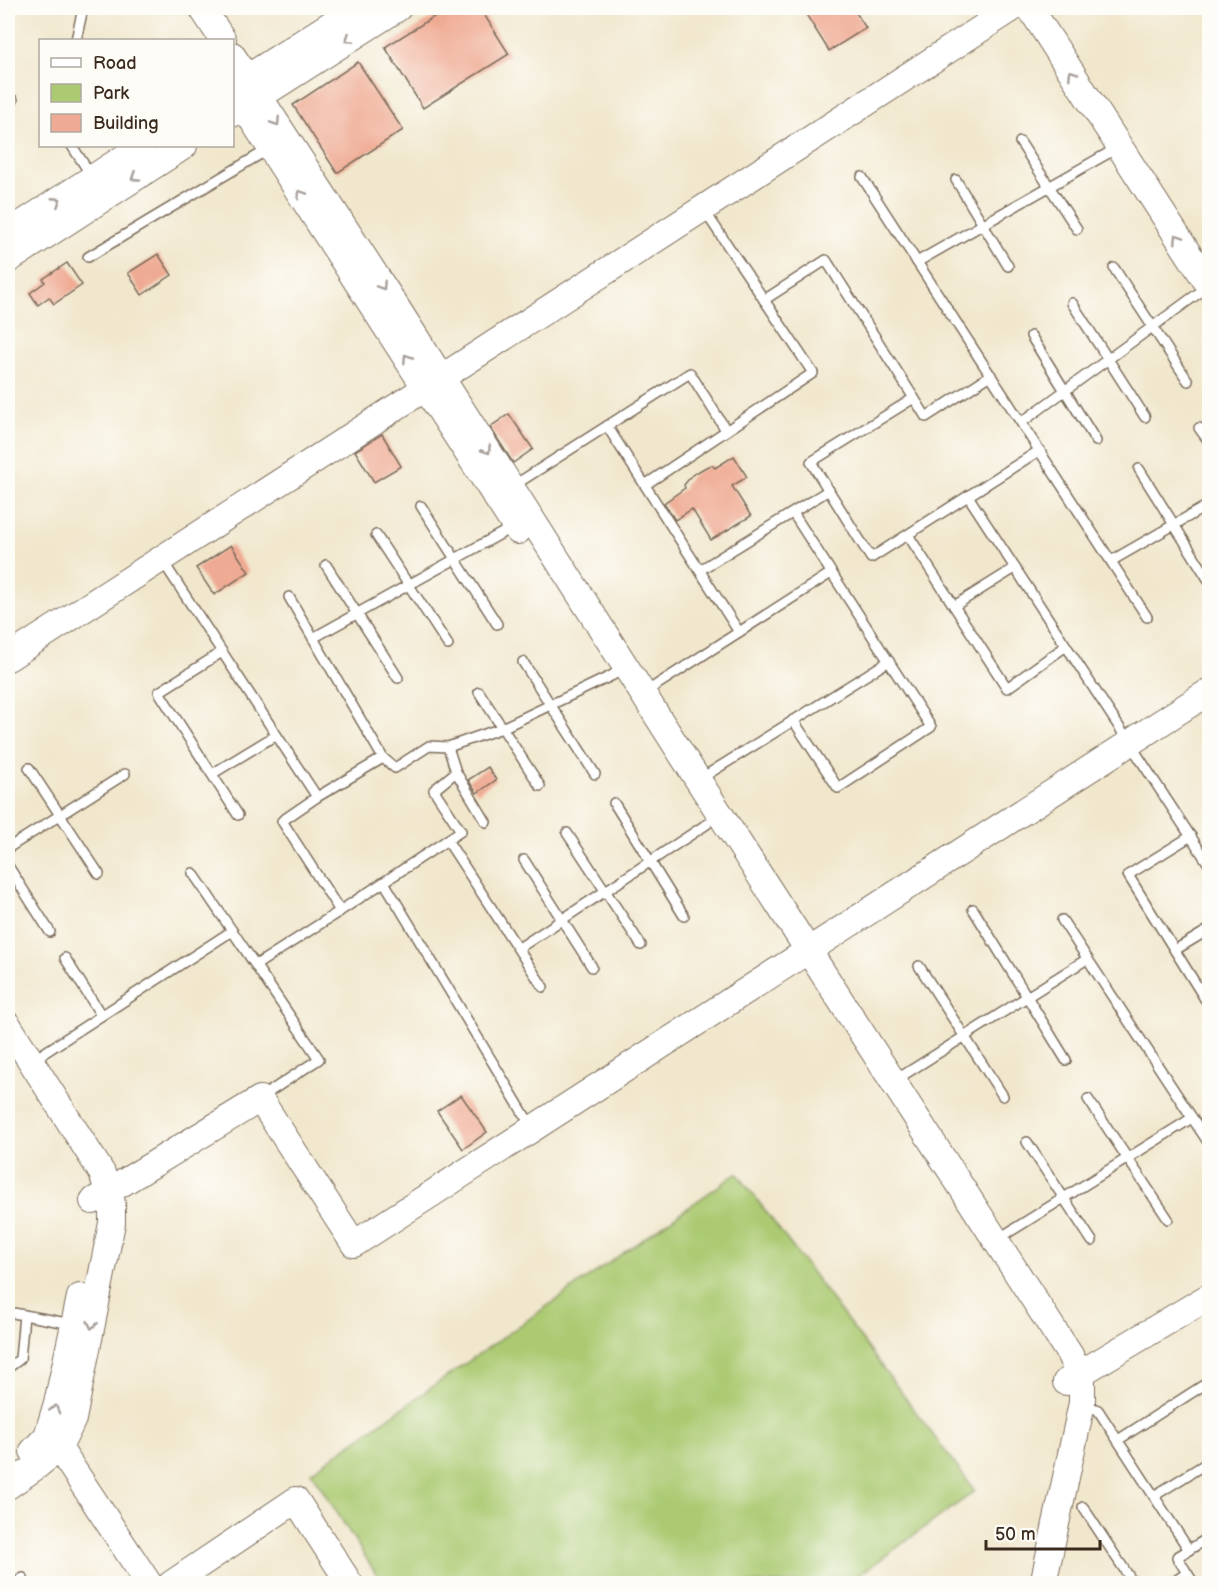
<svg xmlns="http://www.w3.org/2000/svg" width="1217" height="1591" font-family="'Balsamiq Sans',sans-serif">
<rect width="100%" height="100%" fill="#fdfcf7"/>
<filter id="ink" filterUnits="userSpaceOnUse"><feTurbulence type="fractalNoise" baseFrequency=".0167" numOctaves="2"/><feDisplacementMap in="SourceGraphic" scale="12" xChannelSelector="R" yChannelSelector="G"/><feConvolveMatrix kernelMatrix="1 2 1 2 8 2 1 2 1" color-interpolation-filters="sRGB"/></filter>
<filter id="wash" filterUnits="userSpaceOnUse"><feTurbulence type="fractalNoise" baseFrequency=".008" numOctaves="4" result="noise"/><feDisplacementMap in="SourceGraphic" scale="24" xChannelSelector="R" yChannelSelector="G"/><feGaussianBlur stdDeviation="1.35" result="paint"/><feColorMatrix in="noise" values="0 0 0 0 0 0 0 0 0 0 0 0 0 0 0 0 0 1.4 0 .05"/><feComposite in="paint" operator="in"/></filter>
<g filter="url(#wash)">
<rect width="100%" height="100%" fill="#f1e7cd"/>
<path fill="#abca72" stroke="#737a48" stroke-width="1.5" d="M737,1173L975,1491L848,1583H382L311,1472Z"/>
<g id="blocks">
<g fill="#efaa93">
<path d="M448,8H480L509,54L423,108L385,47Z"/>
<path d="M802,8H853L866,28L829,51Z"/>
<path d="M358,62L403,130L337,173L293,105Z"/>
<path d="M158,254L172,275L142,295L128,273Z"/>
<path d="M67,263L82,285L54,304L49,297L38,305L30,293L45,282L43,279Z"/>
<path d="M509,414L533,449L513,463L490,427Z"/>
<path d="M382,434L401,466L374,482L355,451Z"/>
<path d="M734,456L747,477L732,486L751,516L711,540L692,509L675,520L664,503L685,488L684,485L692,475L706,467L712,465L715,468Z"/>
<path d="M231,545L249,572L214,595L196,568Z"/>
<path d="M488,767L496,780L477,793L468,780Z"/>
<path d="M461,1095L487,1132L463,1149L437,1111Z"/>
</g>
</g>
</g>
<g filter="url(#ink)">
<use href="#blocks" fill-opacity="0" stroke="#7b6c5b" stroke-width="1.5"/>
<g fill="none" stroke-linecap="round" stroke-linejoin="round">
<defs>
<g id="lane">
<path d="M76,40L83,8"/>
<path d="M8,104L13,100"/>
<path d="M1020,142L1077,229"/>
<path d="M72,146L91,175"/>
<path d="M862,177L1147,617"/>
<path d="M956,180L1008,266"/>
<path d="M88,257L269,149"/>
<path d="M917,262L1119,147"/>
<path d="M1114,268L1188,381"/>
<path d="M764,300L826,260L926,417L991,375"/>
<path d="M1072,303L1145,417"/>
<path d="M1031,336L1096,441"/>
<path d="M914,398L811,462L871,558L1040,450"/>
<path d="M1022,422L1207,287"/>
<path d="M607,426L739,632"/>
<path d="M1199,428L1210,443"/>
<path d="M1139,469L1210,582"/>
<path d="M645,485L813,373L704,210"/>
<path d="M513,486L690,373L726,430"/>
<path d="M968,496L1210,866"/>
<path d="M421,506L497,624"/>
<path d="M793,513L931,727L838,788L793,720"/>
<path d="M376,535L448,645"/>
<path d="M908,535L1007,688L1066,646"/>
<path d="M162,560L317,797"/>
<path d="M1111,561L1210,504"/>
<path d="M326,565L398,678"/>
<path d="M700,570L829,490"/>
<path d="M289,597L383,758"/>
<path d="M954,606L1015,568"/>
<path d="M313,638L513,527"/>
<path d="M222,652L159,692L238,815"/>
<path d="M523,662L595,774"/>
<path d="M479,692L540,786"/>
<path d="M644,693L831,573"/>
<path d="M448,747L456,772L486,822"/>
<path d="M29,768L99,874"/>
<path d="M456,772L434,790L461,831L340,911L282,821L317,797L383,758L395,768L429,746L448,747L502,728L611,676L625,668"/>
<path d="M212,774L276,735"/>
<path d="M700,779L889,661"/>
<path d="M614,803L684,916"/>
<path d="M567,833L641,945"/>
<path d="M1191,836L1128,875L1205,999L1210,996"/>
<path d="M447,840L543,987"/>
<path d="M8,848L125,774"/>
<path d="M524,860L592,967"/>
<path d="M8,866L50,932"/>
<path d="M193,873L319,1059L260,1098"/>
<path d="M384,882L531,1126"/>
<path d="M973,909L1066,1060"/>
<path d="M1062,920L1210,1145"/>
<path d="M519,948L707,824"/>
<path d="M1175,950L1210,929"/>
<path d="M65,958L101,1015"/>
<path d="M256,965L340,911"/>
<path d="M919,966L1003,1096"/>
<path d="M33,1060L232,931"/>
<path d="M894,1081L1087,959"/>
<path d="M1088,1099L1168,1219"/>
<path d="M1027,1142L1092,1241"/>
<path d="M998,1239L1192,1118"/>
<path d="M8,1312L72,1324"/>
<path d="M8,1368L20,1359L24,1315"/>
<path d="M1083,1404L1098,1410L1189,1550"/>
<path d="M1118,1440L1210,1381"/>
<path d="M1154,1496L1210,1461"/>
<path d="M1083,1507L1134,1584"/>
<path d="M14,1584L23,1578"/>
<path d="M1171,1584L1187,1573"/>
<path d="M1194,1584L1177,1557L1210,1537"/>
</g>
<g id="secondary">
<path d="M202,8L223,40"/>
<path d="M1030,8L1210,287"/>
<path d="M232,55L395,305L698,780L1070,1355L1082,1382V1403L1043,1584"/>
<path d="M233,87L356,8"/>
<path d="M232,114L398,8"/>
<path d="M251,118L518,531"/>
<path d="M8,233L142,146"/>
<path d="M8,260L184,146"/>
<path d="M8,658L1013,8"/>
<path d="M8,1025L102,1173L112,1203V1223L73,1419L59,1448L37,1466L8,1486"/>
<path d="M93,1201L260,1099L354,1244L1210,691"/>
<path d="M1066,1382L1210,1296"/>
<path d="M47,1436L59,1448L149,1584"/>
<path d="M33,1451L47,1436L57,1403L80,1297"/>
<path d="M171,1584L296,1500L350,1584"/>
</g>
</defs>
<use href="#lane" stroke="#7b6c5b" stroke-width="12"/>
<use href="#secondary" stroke="#7b6c5b" stroke-width="28"/>
<use href="#lane" stroke="#fff" stroke-width="9"/>
<use href="#secondary" stroke="#fff" stroke-width="26"/>
</g>
<defs><path id="oneway-chevron" d="M-2-3.5L2.5 0L-2 3.5" fill="none" stroke-width="1.6" stroke-linecap="round" stroke-linejoin="round" transform="scale(1.5)"/></defs>
<g stroke="#a79f9a">
<use href="#oneway-chevron" transform="translate(349 39) rotate(147)"/>
<use href="#oneway-chevron" transform="translate(1072 74) rotate(-123)"/>
<use href="#oneway-chevron" transform="translate(276 122) rotate(57)"/>
<use href="#oneway-chevron" transform="translate(135 177) rotate(147)"/>
<use href="#oneway-chevron" transform="translate(301 194) rotate(-123)"/>
<use href="#oneway-chevron" transform="translate(57 201) rotate(-33)"/>
<use href="#oneway-chevron" transform="translate(1178 238) rotate(-123)"/>
<use href="#oneway-chevron" transform="translate(382 286) rotate(57)"/>
<use href="#oneway-chevron" transform="translate(407 358) rotate(-123)"/>
<use href="#oneway-chevron" transform="translate(487 450) rotate(57)"/>
<use href="#oneway-chevron" transform="translate(92 1325) rotate(101)"/>
<use href="#oneway-chevron" transform="translate(55 1409) rotate(-74)"/>
</g>
</g>
<rect width="1217" height="1591" fill="none" stroke="#fdfcf7" stroke-width="30"/>
<rect x="39" y="39" width="195" height="108" fill="#fdfcf7" stroke="#afa8a0" stroke-width="1.5"/>
<rect x="51" y="58" width="30" height="9" fill="#ffffff" stroke="#afa8a0" stroke-width="1.5"/>
<text x="93" y="69" font-size="18" fill="#3b2a1e">Road</text>
<rect x="51" y="84" width="30" height="18" fill="#abca72" stroke="#afa8a0" stroke-width="1.5"/>
<text x="93" y="99" font-size="18" fill="#3b2a1e">Park</text>
<rect x="51" y="114" width="30" height="18" fill="#efaa93" stroke="#afa8a0" stroke-width="1.5"/>
<text x="93" y="129" font-size="18" fill="#3b2a1e">Building</text>
<path d="M986 1540v9h114v-9" fill="none" stroke="#3b2a1e" stroke-width="3"/>
<text x="995" y="1540" font-size="18" fill="#3b2a1e" stroke="#fdfcf7" stroke-width="4.5" paint-order="stroke">50 m</text>
</svg>
